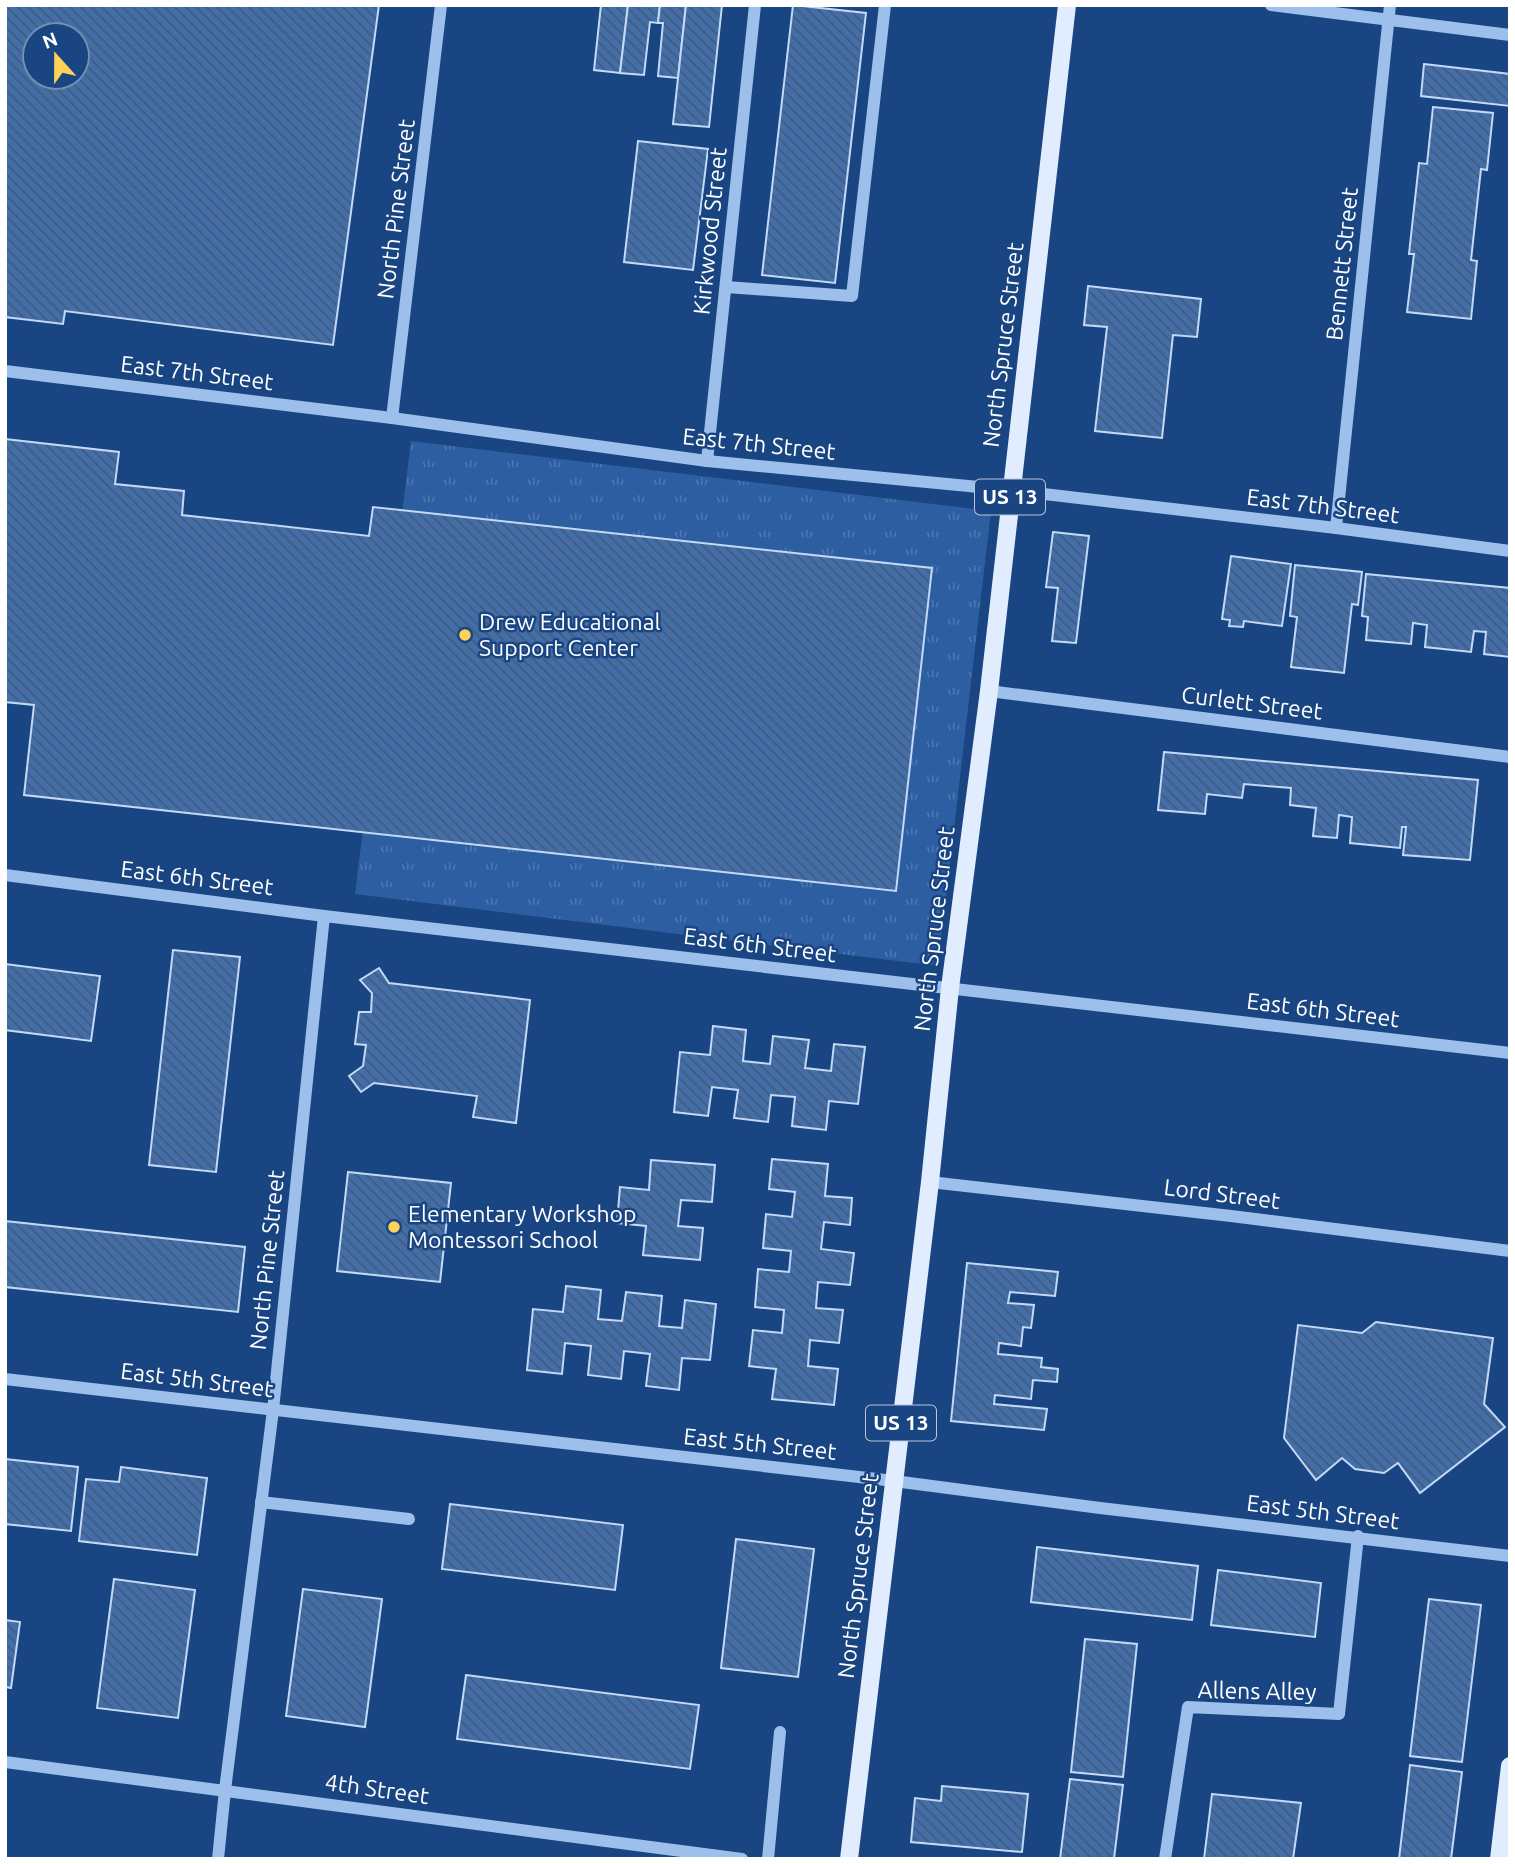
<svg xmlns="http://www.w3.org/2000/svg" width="1515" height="1864" font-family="Ubuntu,sans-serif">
<defs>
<pattern id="park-tufts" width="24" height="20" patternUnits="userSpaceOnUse" patternTransform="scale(1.75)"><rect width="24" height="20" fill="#2c5ea1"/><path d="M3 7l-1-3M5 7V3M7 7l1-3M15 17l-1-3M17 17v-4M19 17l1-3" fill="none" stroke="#4c76af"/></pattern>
<pattern id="building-back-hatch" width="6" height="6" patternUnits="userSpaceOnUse" patternTransform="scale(1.75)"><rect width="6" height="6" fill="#426fab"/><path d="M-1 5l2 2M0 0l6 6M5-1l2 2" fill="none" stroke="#485a72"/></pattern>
</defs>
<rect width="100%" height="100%" fill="#194582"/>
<path fill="url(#park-tufts)" d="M411,441L991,511L938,966L355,894Z"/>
<g fill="url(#building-back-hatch)" stroke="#c2d9f8" stroke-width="2" fill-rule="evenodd">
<path d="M5,5H379L333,345L65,311L63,324L5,317ZM35,35H77V77H35Z"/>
<path d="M601,5H628L620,73L594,70Z"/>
<path d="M628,5H660L658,23L650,22L644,75L620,73Z"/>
<path d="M660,5H686L678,78L658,76L663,23H658Z"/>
<path d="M686,5H722L709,127L673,124Z"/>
<path d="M793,5L866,13L835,283L762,275Z"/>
<path d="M1424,64L1510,74V106L1421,96Z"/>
<path d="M1433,107L1493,113L1487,170L1481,169L1471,260L1477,261L1471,319L1407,312L1414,254H1409L1419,163L1427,164Z"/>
<path d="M638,141L708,149L693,270L624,262Z"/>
<path d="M1088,286L1201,299L1197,337L1173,335L1162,438L1095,431L1107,327L1084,325Z"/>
<path d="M5,439L119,452L115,484L184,491L182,515L369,536L373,507L932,568L896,891L24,795L34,705L5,702Z"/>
<path d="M1053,532L1089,536L1076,643L1052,641L1058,588L1046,587Z"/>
<path d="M1231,556L1291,564L1282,626L1244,621L1243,627L1229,626L1230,620L1222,619Z"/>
<path d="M1295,565L1362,572L1358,605L1352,604L1344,673L1291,667L1297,617L1290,616Z"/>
<path d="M1366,574L1510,588V657L1484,654L1486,632L1474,631L1471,652L1425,647L1427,625L1413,623L1411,644L1366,640L1368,617L1362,616Z"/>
<path d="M1164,752L1478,780L1470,860L1403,855L1406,827H1402L1400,848L1350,843L1352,817L1339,815L1337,838L1313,836L1316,808L1290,805L1291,788L1244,784L1242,798L1207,794L1205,814L1158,810Z"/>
<path d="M173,950L240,957L216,1172L149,1165Z"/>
<path d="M5,964L100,976L91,1041L5,1030Z"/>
<path d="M379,968L389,983L530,1000L516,1123L473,1117L477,1096L374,1083L361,1092L349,1076L363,1066L366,1045L355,1044L359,1012H371L372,993L360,980Z"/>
<path d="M713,1026L746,1030L743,1061L770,1064L773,1036L809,1040L805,1068L831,1071L834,1044L865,1047L858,1104L829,1101L826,1130L792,1126L795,1097L771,1095L768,1122L734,1118L738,1090L712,1087L708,1116L674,1112L680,1052L710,1055Z"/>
<path d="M772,1159L828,1164L825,1196L852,1198L850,1225L824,1222L821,1249L854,1253L850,1285L818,1282L816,1308L843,1310L839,1343L810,1340L808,1366L838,1369L834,1405L772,1399L776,1369L749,1366L753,1330L782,1333L784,1310L755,1307L758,1269L789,1272L791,1251L763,1248L766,1214L792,1217L795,1192L769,1189Z"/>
<path d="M651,1160L715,1165L712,1202L681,1200L678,1226L703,1228L700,1260L643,1255L646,1226L617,1223L620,1187L649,1190Z"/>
<path d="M348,1172L451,1183L440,1282L337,1271Z"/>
<path d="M5,1221L245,1247L238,1312L5,1287Z"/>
<path d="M967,1263L1058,1272L1055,1296L1010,1292L1008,1303L1034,1305L1031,1328L1023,1327L1021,1346L999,1343L998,1354L1042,1358L1041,1367L1058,1369L1057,1382L1033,1380L1031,1399L995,1395L994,1404L1047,1409L1044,1430L951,1421Z"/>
<path d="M566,1286L601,1290L598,1319L622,1321L626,1292L662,1296L659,1326L682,1328L685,1300L716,1304L710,1360L682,1358L679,1390L646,1386L650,1354L624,1351L621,1379L588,1375L591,1346L565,1343L562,1374L527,1370L533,1309L563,1312Z"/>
<path d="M1376,1322L1493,1338L1484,1404L1505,1427L1420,1493L1398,1463L1384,1473L1355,1469L1342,1458L1316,1480L1284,1438L1298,1325L1362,1333Z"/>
<path d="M5,1459L78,1467L71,1531L5,1524Z"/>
<path d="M121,1467L207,1478L197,1555L79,1541L86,1479L119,1482Z"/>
<path d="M450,1504L623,1525L615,1590L442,1569Z"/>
<path d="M736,1539L814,1549L798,1677L721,1668Z"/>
<path d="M1037,1547L1198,1566L1192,1620L1031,1602Z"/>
<path d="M1218,1570L1321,1583L1315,1637L1211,1625Z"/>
<path d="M114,1579L195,1590L178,1718L97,1708Z"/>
<path d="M303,1589L382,1599L365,1727L286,1716Z"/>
<path d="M1429,1599L1481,1605L1462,1762L1410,1756Z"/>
<path d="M5,1620L20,1622L11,1688L5,1687Z"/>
<path d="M1085,1639L1137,1644L1123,1777L1071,1772Z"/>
<path d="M466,1675L699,1705L690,1769L457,1739Z"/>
<path d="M1410,1765L1462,1772L1451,1859H1399Z"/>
<path d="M1070,1779L1123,1785L1114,1859H1060Z"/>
<path d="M942,1786L1028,1794L1022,1852L911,1842L915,1798L941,1801Z"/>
<path d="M1212,1794L1301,1803L1293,1859H1204Z"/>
</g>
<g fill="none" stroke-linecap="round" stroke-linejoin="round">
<g stroke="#9dbfeb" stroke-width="12">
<path d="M1271,5L1510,35"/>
<path d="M726,287L852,296L885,5"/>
<path d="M5,371L392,418L707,461L1010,490L1336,528L1510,551"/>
<path d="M392,418L441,5"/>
<path d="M707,461L755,5"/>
<path d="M1336,528L1390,5"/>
<path d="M989,691L1510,757"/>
<path d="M5,875L324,916L1510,1053"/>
<path d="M930,1182L1231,1216L1510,1251"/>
<path d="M5,1379L894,1481L1100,1508L1510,1556"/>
<path d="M261,1502L409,1519"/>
<path d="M5,1762L742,1859"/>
<path d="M218,1859L225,1790L273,1410L324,916"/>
<path d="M768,1859L780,1732"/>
<path d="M1165,1859L1188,1707L1339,1714L1358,1536"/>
</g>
<g stroke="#e1ecff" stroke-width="18">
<path d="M849,1859L930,1182L950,988L989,691L1067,5"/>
<path d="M1499,1859L1510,1766"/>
</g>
</g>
<g fill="#fed158" stroke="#194582" stroke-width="2.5">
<circle cx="465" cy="635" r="7"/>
<circle cx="394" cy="1227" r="7"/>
</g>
<g text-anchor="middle" stroke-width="5" stroke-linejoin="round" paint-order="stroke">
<g fill="#194582" stroke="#bac7da" stroke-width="2">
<rect x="975" y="479.5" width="70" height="35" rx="5"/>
<rect x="866" y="1405.5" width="70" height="35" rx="5"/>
</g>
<g font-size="21" font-weight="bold" fill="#fff">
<text x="1010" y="504">US 13</text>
<text x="901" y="1430">US 13</text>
</g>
<g font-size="23" fill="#fff" stroke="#194582">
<text transform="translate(396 209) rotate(-83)" y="8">North Pine Street</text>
<text transform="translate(710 231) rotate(-84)" y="8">Kirkwood Street</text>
<text transform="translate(1342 264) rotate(-84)" y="8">Bennett Street</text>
<text transform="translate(1003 345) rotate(-83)" y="8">North Spruce Street</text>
<text transform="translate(197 373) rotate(7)" y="8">East 7th Street</text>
<text transform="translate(759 444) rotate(6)" y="8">East 7th Street</text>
<text transform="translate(1323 506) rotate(7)" y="8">East 7th Street</text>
<text transform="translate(1252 703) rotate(7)" y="8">Curlett Street</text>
<text transform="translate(197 878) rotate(7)" y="8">East 6th Street</text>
<text transform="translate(934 929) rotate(-83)" y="8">North Spruce Street</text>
<text transform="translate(760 945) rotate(7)" y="8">East 6th Street</text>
<text transform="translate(1323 1010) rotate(7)" y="8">East 6th Street</text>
<text transform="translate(1222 1194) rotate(7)" y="8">Lord Street</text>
<text transform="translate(267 1260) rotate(-84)" y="8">North Pine Street</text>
<text transform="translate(197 1380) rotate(7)" y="8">East 5th Street</text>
<text transform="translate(760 1444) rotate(6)" y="8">East 5th Street</text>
<text transform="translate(1323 1512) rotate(7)" y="8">East 5th Street</text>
<text transform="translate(858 1576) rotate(-83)" y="8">North Spruce Street</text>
<text transform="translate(1257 1691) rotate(1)" y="8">Allens Alley</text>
<text transform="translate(377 1789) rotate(8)" y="8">4th Street</text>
</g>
<g font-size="23" fill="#fff" stroke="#194582" text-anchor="start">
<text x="479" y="630">Drew Educational<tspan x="479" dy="26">Support Center</tspan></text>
<text x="408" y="1222">Elementary Workshop<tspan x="408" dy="26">Montessori School</tspan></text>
</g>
</g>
<rect width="1515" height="1864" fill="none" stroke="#ffffff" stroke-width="14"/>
<g transform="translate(56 56) rotate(339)"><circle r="33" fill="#194582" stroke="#758fb4" stroke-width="2"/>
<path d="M0-5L12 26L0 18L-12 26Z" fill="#fed158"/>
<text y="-10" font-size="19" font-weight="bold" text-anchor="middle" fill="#ffffff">N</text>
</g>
</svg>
